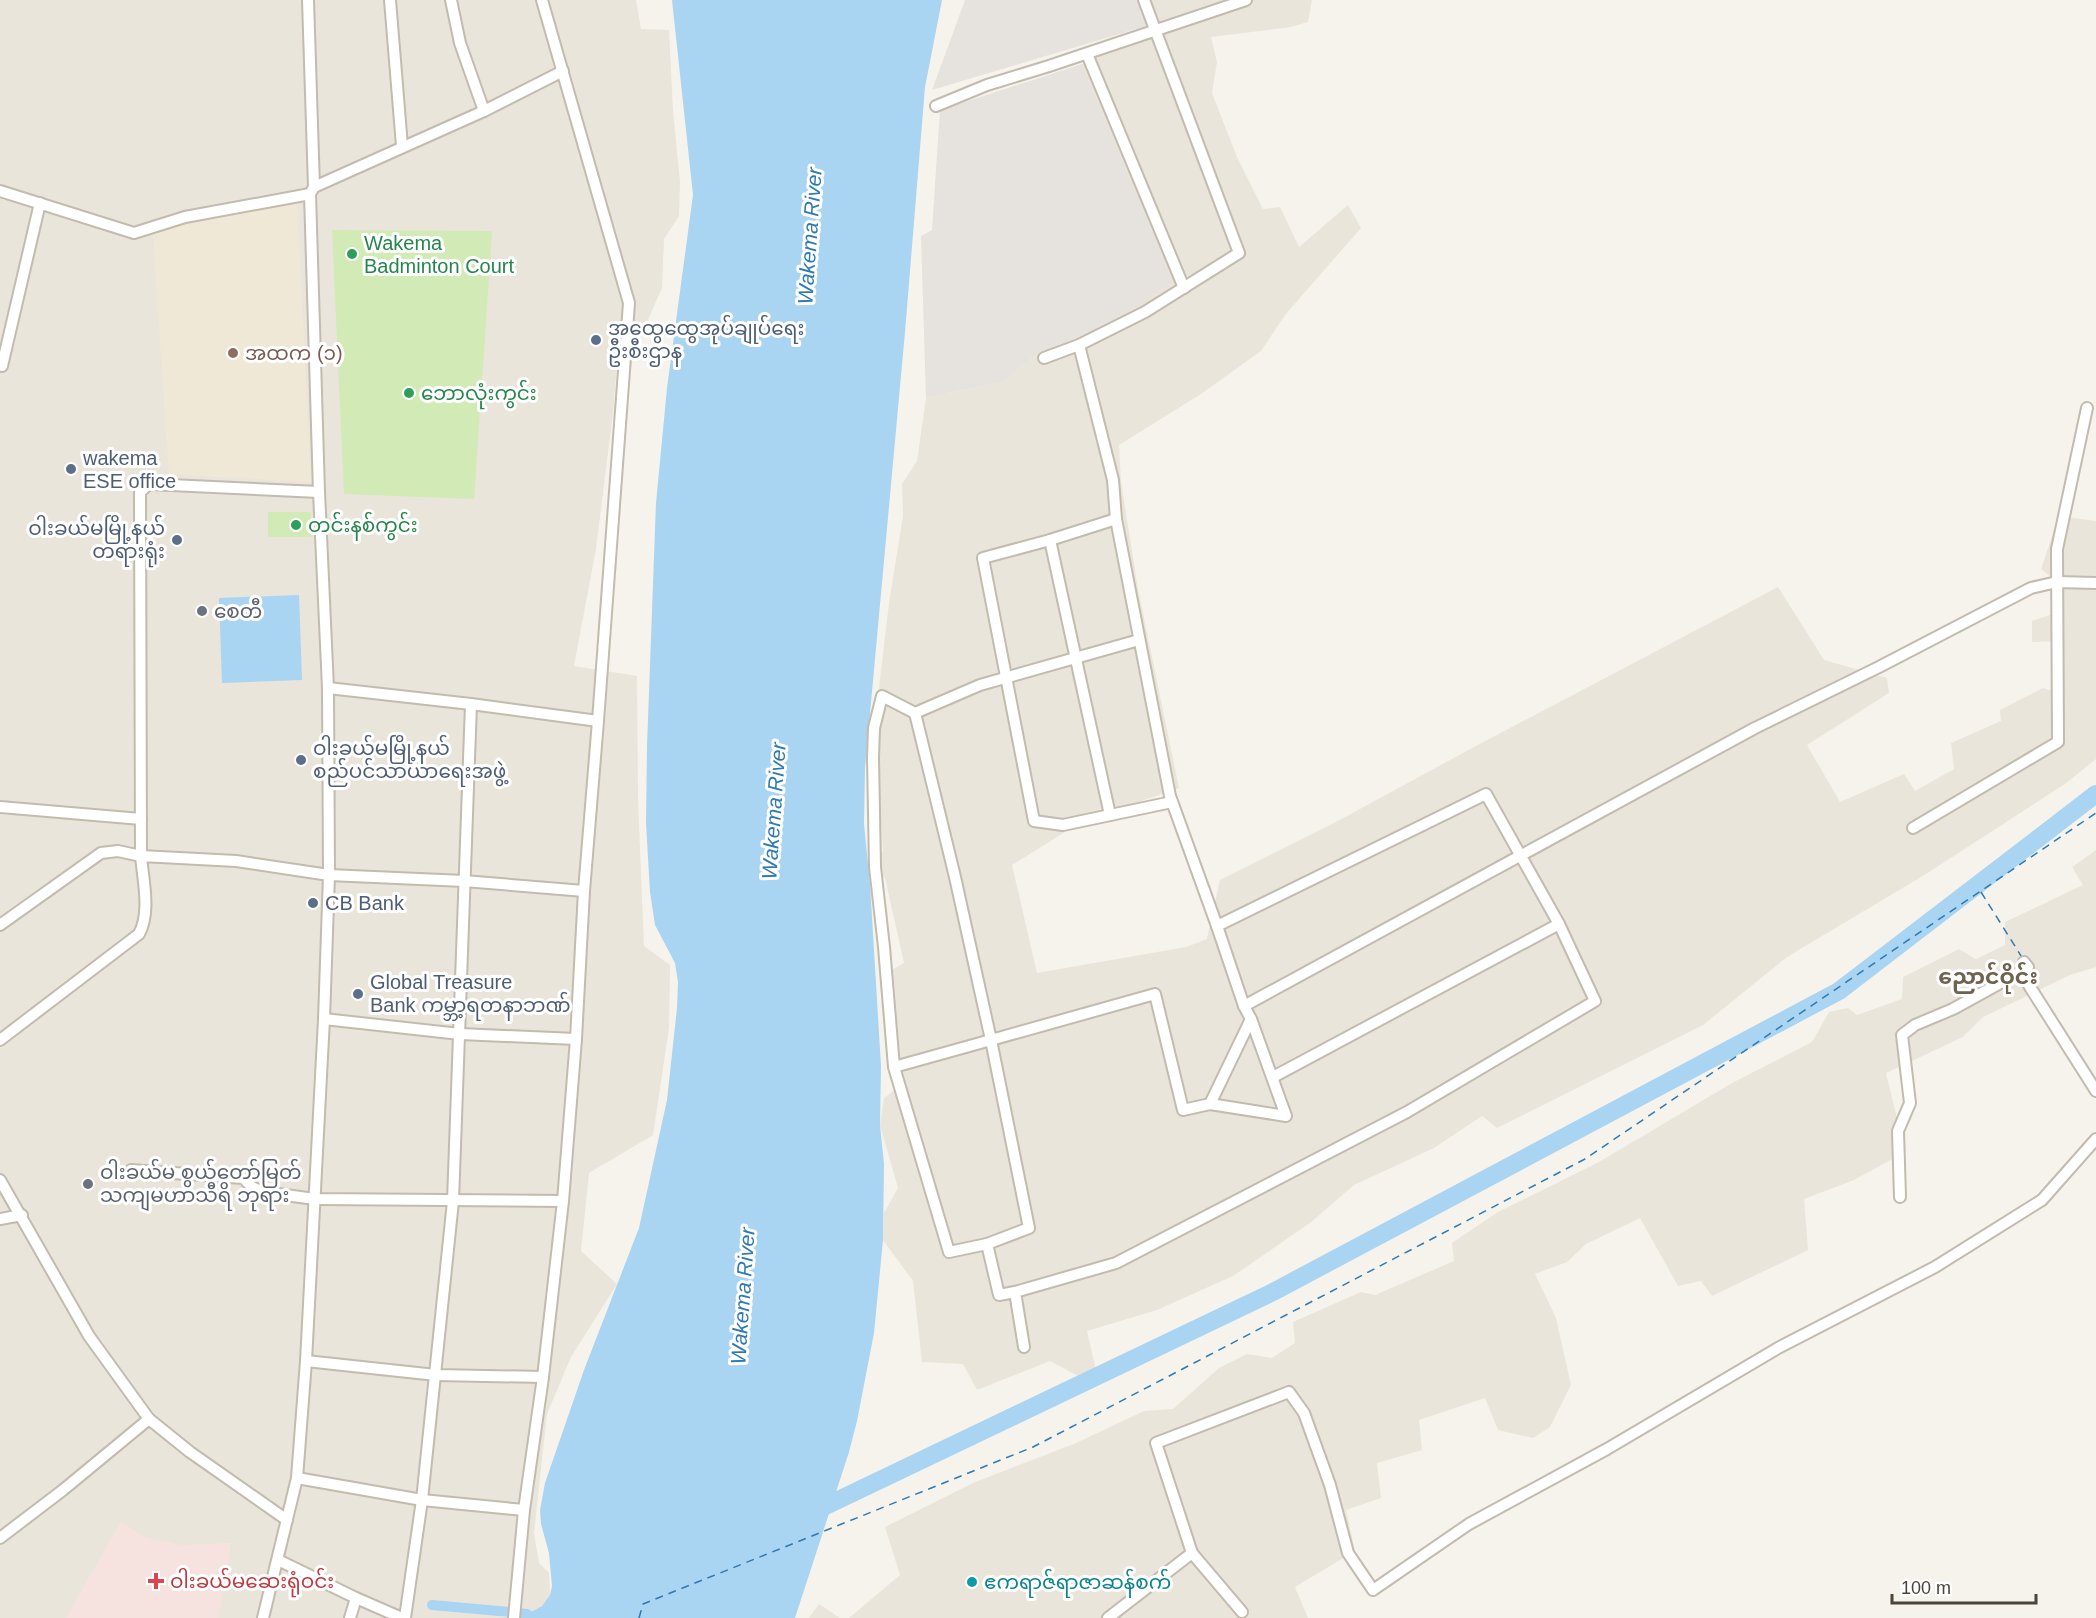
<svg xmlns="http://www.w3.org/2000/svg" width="2096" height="1618" font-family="Helvetica,'Noto Sans Myanmar',sans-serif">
<rect width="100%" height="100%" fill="#f6f3ec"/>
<g fill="#eae5da">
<path d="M0,0H636L641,29L669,30L673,111L680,182L679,216L664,239L662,288L647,322L620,327L613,413L596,549L574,666L637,676L638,799L644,946L670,965L669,1028L653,1135L589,1173L581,1251L617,1284L571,1357L547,1414L534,1533L539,1563L549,1573L550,1595L542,1606L527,1614V1618H0Z"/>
<path d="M1136,0H1312L1308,22L1291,27L1211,37L1217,62L1212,93L1237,157L1263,209L1280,207L1299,247L1348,205L1361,228L1285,315L1261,351L1201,394L1119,445L1121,482L1138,589L1179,788L1083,821L1012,865L1037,973L1186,947L1207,939L1220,880L1336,822L1472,748L1778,587L1824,660L1887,678L1889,693L1807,745L1840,802L1904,774L1915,791L1954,769L1951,743L2001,721L2000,710L2043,688L2063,695L2060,641L2032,642V621L2053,614L2052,578L2041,569L2059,516L2096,521V759L2065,784L1926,874L1787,957L1703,1025L1497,1128L1482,1116L1434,1148L1354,1185L1310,1223L1233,1276L1157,1310L1087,1331L1096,1370L1078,1376L1050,1361L977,1390L963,1364L922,1362L913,1281L883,1240L884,1213L898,1188L880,1125L884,1098L902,1084L886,973L904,963L885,878L872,870V858L883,852L878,781L870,764L889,603L903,516L902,484L917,461L926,398L1005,381L1038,353L1086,334L1172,282L1082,64L1146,26Z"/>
<path d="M2096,850V967L2070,975L1983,1017L1963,1037L1886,1073L1905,1152L1854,1180L1804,1199L1808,1250L1712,1296L1701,1281L1678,1286L1640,1218L1586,1244L1567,1262L1535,1274L1556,1318L1571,1385L1550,1427L1533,1438L1498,1430L1485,1398L1419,1420L1422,1450L1377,1463L1381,1498L1346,1510L1355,1551L1295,1587L1308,1618H849L900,1575L885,1527L973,1483L1076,1443L1144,1411L1173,1409L1219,1368L1247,1354L1272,1358L1295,1343L1293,1322L1361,1292L1375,1295L1454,1261L1452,1243L1498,1212L1599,1162L1732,1083L1812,1042L1829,1012L1848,1008L1857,1015L1902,999L1903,977L1959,949L1976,959L2005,945V922L2083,885L2072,867Z"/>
<path d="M819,1604L840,1618H809Z"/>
</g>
<g fill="#e6e2dd">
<path d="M965,0H1136L1146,26L932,90Z"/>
<path d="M1082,64L1173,282L1139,306L1086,334L1038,353L1005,381L926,398L921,236L932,230L940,110Z"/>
</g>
<path fill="#efe8d6" d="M297,204L311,482L169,474L153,233L202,218Z"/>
<path fill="#f6e3e0" d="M121,1521L144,1537L181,1545L231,1543L218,1618H66Z"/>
<g fill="#d2eab5">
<path d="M332,230L492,231L474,499L344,494Z"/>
<path d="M311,512V537H268V512Z"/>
</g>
<g fill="#a9d4f2">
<path d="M672,0H942L925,87L905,332L865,768L864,824L870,884L881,1066L880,1125L884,1164L883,1240L874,1333L857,1421L849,1452L795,1618H527V1614L542,1606L550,1595L552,1586L549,1553L541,1524L540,1510L545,1483L584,1370L639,1228L667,1100L677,1008L678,982L675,963L655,925L650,892L646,823L647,746L656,503L667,388L693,195Z"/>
<path d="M299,595L302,680L222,683L219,598Z"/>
</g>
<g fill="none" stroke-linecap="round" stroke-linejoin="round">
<g stroke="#a9d4f2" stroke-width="10">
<path d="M432,1605L511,1612"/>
<path d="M518,1613L527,1614"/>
</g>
<path stroke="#a9d4f2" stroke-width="18" d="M811,1513L1273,1292L1839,991L2096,794"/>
<g stroke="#2e7ab2" stroke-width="1.5" stroke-dasharray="8 6" stroke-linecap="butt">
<path d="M1981,892L2023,959"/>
<path d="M639,1618L643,1604L1033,1447L1585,1159L2096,813"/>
</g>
<defs>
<g id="minor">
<path d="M390,0L402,146"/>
<path d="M451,0L460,43L484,111"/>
<path d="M1087,54L1184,288"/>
<path d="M936,106L987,85L1049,66L1246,0"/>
<path d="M314,187L484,111L563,71"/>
<path d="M0,191L134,233L185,217L310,194"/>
<path d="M1079,345L1113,480L1116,519L1170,796L1217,926L1244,1006L1251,1019L1286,1116L1210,1104"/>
<path d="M1044,358L1079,345L1145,312L1239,253L1144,0"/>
<path d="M2,366L40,203"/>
<path d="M1116,519L1050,540L983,558L1034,821L1063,825L1172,802"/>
<path d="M1050,540L1110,815"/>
<path d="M328,688L471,704L598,721"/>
<path d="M915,713L955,877L991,1040L1155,994L1183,1110L1210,1104L1251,1019"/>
<path d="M0,807L141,819"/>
<path d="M1913,828L2058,742L2057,549L2087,408"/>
<path d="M0,925L101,853L118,851L141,856L140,492L149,484L319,492"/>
<path d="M2024,962L2028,967L2022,971L2030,987L2096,1091"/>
<path d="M1244,1006L1755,728L1879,667L2031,588L2057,582L2096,583"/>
<path d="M324,1019L460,1034L576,1039"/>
<path d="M0,1040L139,934C151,912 143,880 141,856L236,861L329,875L464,881L584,891"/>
<path d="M894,1067L991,1040L1029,1228L987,1244L949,1252L894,1067L884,947L875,867L873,758L874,728L882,696L915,713L980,685L1139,640"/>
<path d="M1273,1077L1559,924"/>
<path d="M131,1170L243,1178L252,1187L263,1192L315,1199L563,1201"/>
<path d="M0,1180L89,1336L149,1419L190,1452L287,1520"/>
<path d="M1900,1197L1898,1131L1910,1103L1902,1035L1915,1025L1953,1009L2022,971"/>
<path d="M0,1219L22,1215"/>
<path d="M987,1244L999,1295L1015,1292"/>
<path d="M1024,1347L1015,1292L1116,1263L1407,1112L1595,1001L1559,924L1486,794L1217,926"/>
<path d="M306,1361L436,1375L543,1377"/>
<path d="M297,1478L422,1500L524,1510"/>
<path d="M0,1538L63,1490L149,1419"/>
<path d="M1192,1553L1242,1612"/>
<path d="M278,1560L356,1598L402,1618"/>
<path d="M263,1618L297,1478L306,1361L324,1019L329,875L328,688L319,492L310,194L314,187L308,0"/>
<path d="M350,1618L356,1598"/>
<path d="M405,1618L422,1500L453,1201L471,704"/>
<path d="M514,1618L524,1510L543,1377L563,1201L576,1039L584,891L598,721L629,303L542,0"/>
<path d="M1108,1618L1192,1553L1156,1443L1289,1392L1304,1413L1330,1485L1348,1553L1373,1590L1469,1524L1607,1449L1778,1348L1935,1267L2042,1200L2096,1139"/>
</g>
</defs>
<use href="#minor" stroke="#c2bbae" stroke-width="14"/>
<use href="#minor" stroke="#fff" stroke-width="10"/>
</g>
<g fill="#2e9e5b" stroke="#fff" stroke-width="2">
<circle cx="352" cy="254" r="6"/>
<circle cx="409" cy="393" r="6"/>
<circle cx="296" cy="525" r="6"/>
</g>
<g fill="#5c6f8a" stroke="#fff" stroke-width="2">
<circle cx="596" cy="340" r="6"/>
<circle cx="71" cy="469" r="6"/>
<circle cx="177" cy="540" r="6"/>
<circle cx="301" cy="760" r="6"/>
<circle cx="313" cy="903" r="6"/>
<circle cx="358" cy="994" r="6"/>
</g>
<circle fill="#8d6e63" stroke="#fff" stroke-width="2" cx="233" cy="353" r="6"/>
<g fill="#6b7280" stroke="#fff" stroke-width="2">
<circle cx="202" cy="611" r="6"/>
<circle cx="88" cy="1184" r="6"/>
</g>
<path fill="#e0444e" stroke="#fff" stroke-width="2" d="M153 1572h6v6h6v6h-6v6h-6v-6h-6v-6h6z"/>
<circle fill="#0f9aa8" stroke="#fff" stroke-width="2" cx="972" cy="1582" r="6"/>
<g text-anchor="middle" stroke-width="6" stroke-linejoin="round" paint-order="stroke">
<g font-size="20" fill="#27864d" stroke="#fff" text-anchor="start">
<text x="364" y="250">Wakema<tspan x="364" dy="23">Badminton Court</tspan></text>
<text x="421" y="400">ဘောလုံးကွင်း</text>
<text x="308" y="532">တင်းနစ်ကွင်း</text>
</g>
<g font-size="20" fill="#4e5e75" stroke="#fff" text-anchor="start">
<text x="608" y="335">အထွေထွေအုပ်ချုပ်ရေး<tspan x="608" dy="23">ဦးစီးဌာန</tspan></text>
<text x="83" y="465">wakema<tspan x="83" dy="23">ESE office</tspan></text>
<text x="165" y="535" text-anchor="end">ဝါးခယ်မမြို့နယ်<tspan x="165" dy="23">တရားရုံး</tspan></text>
<text x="313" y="755">ဝါးခယ်မမြို့နယ်<tspan x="313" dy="23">စည်ပင်သာယာရေးအဖွဲ့</tspan></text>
<text x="325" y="910">CB Bank</text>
<text x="370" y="989">Global Treasure<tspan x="370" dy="23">Bank ကမ္ဘာ့ရတနာဘဏ်</tspan></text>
</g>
<g font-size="20" fill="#785e54" stroke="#fff" text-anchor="start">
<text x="245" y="360">အထက (၁)</text>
</g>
<g font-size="20" fill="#5b616d" stroke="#fff" text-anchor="start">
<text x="214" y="618">စေတီ</text>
<text x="100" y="1179">ဝါးခယ်မ စွယ်တော်မြတ်<tspan x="100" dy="23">သကျမဟာသီရိ ဘုရား</tspan></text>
</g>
<g font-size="20" fill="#be3a42" stroke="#fff" text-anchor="start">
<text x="170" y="1588">ဝါးခယ်မဆေးရုံဝင်း</text>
</g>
<g font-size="20" fill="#0d838f" stroke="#fff" text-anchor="start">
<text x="984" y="1589">ဧကရာဇ်ရာဇာဆန်စက်</text>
</g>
<g font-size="21" font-style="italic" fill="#2e7ab2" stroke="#fff">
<text transform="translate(810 236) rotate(-86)" y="7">Wakema River</text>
<text transform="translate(774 811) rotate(-86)" y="7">Wakema River</text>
<text transform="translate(743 1296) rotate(-86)" y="7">Wakema River</text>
</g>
<g font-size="22" font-weight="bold" fill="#6e6250" stroke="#fff">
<text x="1988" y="984">ညောင်ဝိုင်း</text>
</g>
</g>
<path d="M1892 1594v9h144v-9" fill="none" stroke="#4b4439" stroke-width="3"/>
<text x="1901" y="1594" font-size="18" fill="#4b4439" stroke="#ffffff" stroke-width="4.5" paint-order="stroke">100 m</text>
</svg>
